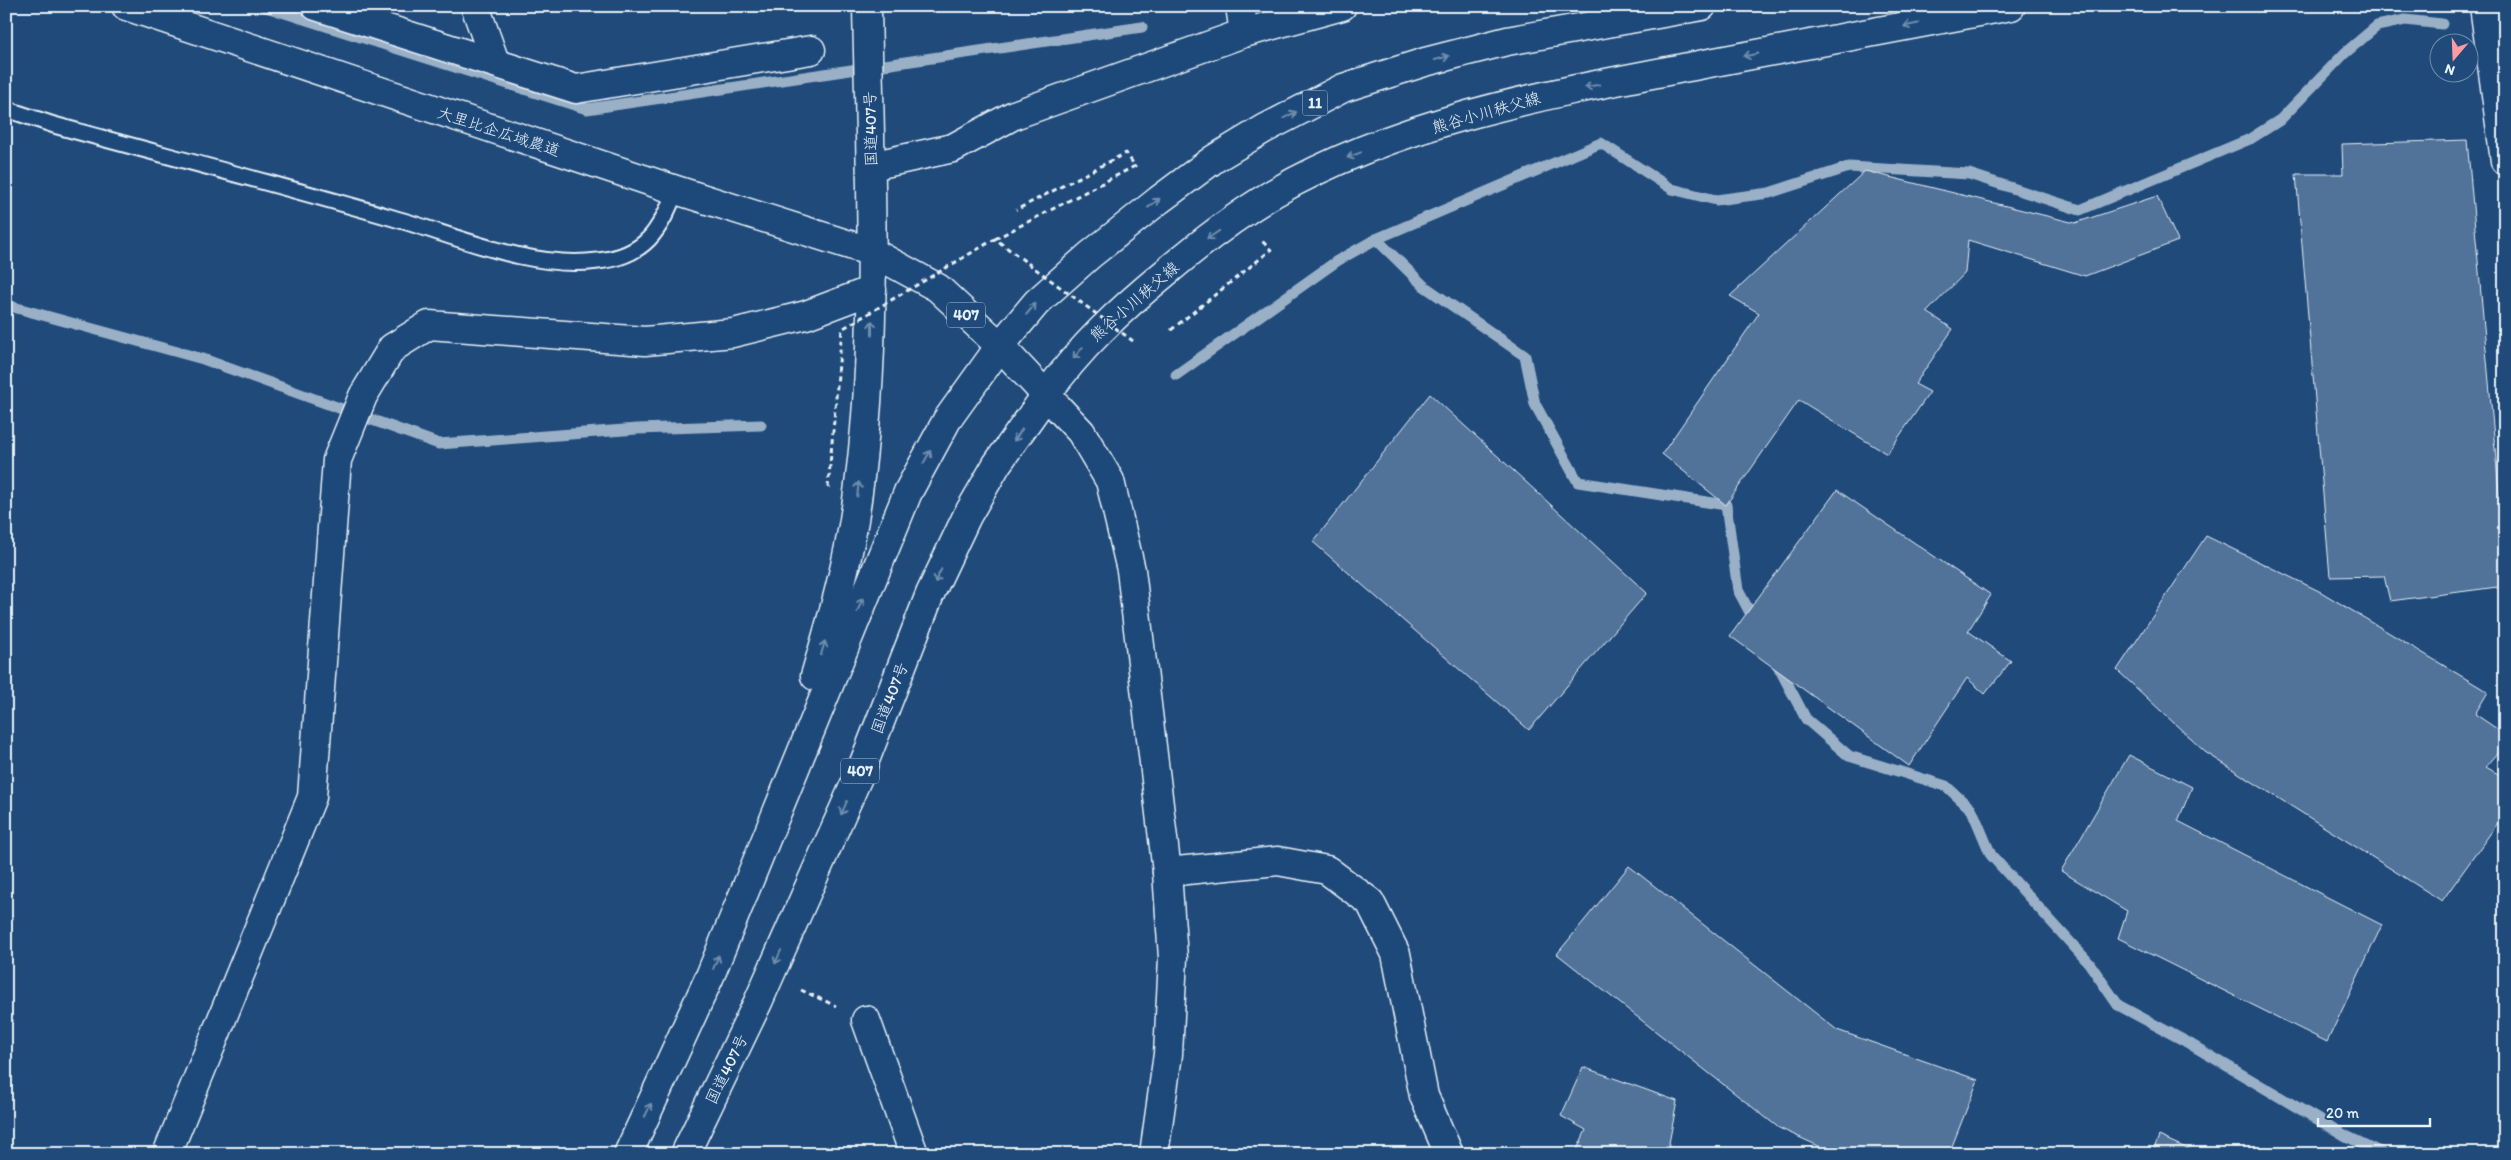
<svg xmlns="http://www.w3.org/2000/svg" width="2511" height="1160" font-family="Itim,'Klee One',sans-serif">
<rect width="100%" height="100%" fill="#1f4a7a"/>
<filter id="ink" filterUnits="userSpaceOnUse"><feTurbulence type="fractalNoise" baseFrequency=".02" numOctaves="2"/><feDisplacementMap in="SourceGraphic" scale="10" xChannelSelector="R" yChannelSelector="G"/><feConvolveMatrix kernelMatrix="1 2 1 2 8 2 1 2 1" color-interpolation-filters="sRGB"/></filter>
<g filter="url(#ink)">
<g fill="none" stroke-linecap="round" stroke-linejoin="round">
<g stroke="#9ab0c7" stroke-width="11">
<path d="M263,6L587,109L1142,27"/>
<path d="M1376,239L1424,286L1525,356L1535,404L1578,482L1726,505L1738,590L1756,624"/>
<path d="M6,305L203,359L439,444L637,429L761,425"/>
<path d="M1176,375L1337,261L1376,239L1601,143L1672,189L1716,200L1769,193L1849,167L1969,174L2080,210L2250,139L2280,120L2345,53L2377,26L2405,20L2442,24"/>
<path d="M1776,662L1806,719L1849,756L1946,786L1972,810L1991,855L2089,963L2118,1005L2185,1041L2346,1136L2384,1154"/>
</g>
</g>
<g fill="#517399" stroke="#e8f1f8">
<path d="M2467,140L2505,558V586L2390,601L2384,576L2330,577L2296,174H2343L2342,144Z"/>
<path d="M1865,171L2075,223L2157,196L2178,241L2085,276L1968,240L1965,273L1927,312L1953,329L1915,384L1930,392L1887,454L1799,400L1726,505L1662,454L1759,313L1730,296Z"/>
<path d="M1430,394L1647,593L1529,730L1313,542Z"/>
<path d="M1837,490L1991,595L1968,631L2011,661L1985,694L1967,678L1909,766L1730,636Z"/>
<path d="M2206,536L2321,592L2488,692L2475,714L2503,733L2504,746L2486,767L2505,778V813L2442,901L2205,752L2117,670Z"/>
<path d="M2129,755L2192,787L2178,821L2382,925L2327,1042L2118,938L2127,911L2061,871Z"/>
<path d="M1629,866L1837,1030L1978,1080L1949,1154H1836L1779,1128L1557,954Z"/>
<path d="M1583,1067L1677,1101L1667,1154H1575L1586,1130L1561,1116Z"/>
<path d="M2159,1136L2199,1154H2152Z"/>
</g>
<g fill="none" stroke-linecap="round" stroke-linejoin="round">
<defs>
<path id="lane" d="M6,109L54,125C167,156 280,185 393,218C457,236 531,270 598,261C646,256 660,230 676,190"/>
<g id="street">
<path d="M316,6L576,89L811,50"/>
<path d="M475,6L495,62"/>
<path d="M1240,6L1244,33"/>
<path d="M2484,6L2505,161"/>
<path d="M871,166L953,148L1014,115L1244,33L1342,6"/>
<path d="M1167,872L1278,861L1327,870L1370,902L1396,954L1424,1096L1449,1154"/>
<path d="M866,1020L914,1154"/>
<path d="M167,1154L312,797L337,460L363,396L392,348L429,325L645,341L733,333L806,315L872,290"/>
</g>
<g id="secondary">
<path d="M126,6L676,190L872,252"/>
<path d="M1046,395L1081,432L1110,481L1131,570L1167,872L1173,958L1168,1054L1154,1154"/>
</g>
<g id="primary">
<path d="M1000,346L1037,302L1090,255L1159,200L1214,159L1264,129L1343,88L1425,62L1507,41L1702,6"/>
<path d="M1046,395C1080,347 1120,310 1165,273C1199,244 1235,216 1274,193C1404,118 1558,92 1704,64C1806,45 1908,25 2011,6"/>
</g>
<g id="highway">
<path d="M815,676C832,619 849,560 857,500C880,336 870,171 867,6"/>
<path d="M628,1154L710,976L908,492L947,420L1000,346"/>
<path d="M685,1154L758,1002L862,768L930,594L967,516L997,464L1046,395L1000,346L938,288L872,252"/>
</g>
</defs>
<use href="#lane" stroke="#e8f1f8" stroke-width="19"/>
<use href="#street" stroke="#e8f1f8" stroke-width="31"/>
<use href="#secondary" stroke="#e8f1f8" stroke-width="31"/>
<use href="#primary" stroke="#e8f1f8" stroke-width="31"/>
<use href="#highway" stroke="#e8f1f8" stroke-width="31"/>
<g stroke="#e8f1f8" stroke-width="3" stroke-dasharray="5 4" stroke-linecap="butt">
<path d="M995,239L1135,166L1126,153L1016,210"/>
<path d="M1171,330L1271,250L1261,240"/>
<path d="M801,990L836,1006"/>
</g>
<use href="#lane" stroke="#1f4a7a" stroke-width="15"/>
<use href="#street" stroke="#1f4a7a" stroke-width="28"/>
<use href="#secondary" stroke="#1f4a7a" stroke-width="28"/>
<use href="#primary" stroke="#1f4a7a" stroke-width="28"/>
<use href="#highway" stroke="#1f4a7a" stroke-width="28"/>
<path stroke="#e8f1f8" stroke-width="3" stroke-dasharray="5 4" stroke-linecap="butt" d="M828,488L842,329L995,239L1133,341"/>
</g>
<defs><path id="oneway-shaft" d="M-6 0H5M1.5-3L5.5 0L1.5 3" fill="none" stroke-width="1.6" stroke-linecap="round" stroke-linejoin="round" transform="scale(1.25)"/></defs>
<g stroke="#6f8dac">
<use href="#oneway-shaft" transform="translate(1911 25) rotate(169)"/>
<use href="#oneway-shaft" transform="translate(1751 55) rotate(169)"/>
<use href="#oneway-shaft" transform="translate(1442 58) rotate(-15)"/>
<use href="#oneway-shaft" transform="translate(1592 86) rotate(169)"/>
<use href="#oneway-shaft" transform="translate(1290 115) rotate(-27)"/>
<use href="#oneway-shaft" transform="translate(1354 155) rotate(159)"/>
<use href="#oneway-shaft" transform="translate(1154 203) rotate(-38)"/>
<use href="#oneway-shaft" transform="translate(1213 235) rotate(146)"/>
<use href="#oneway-shaft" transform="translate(1031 309) rotate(-50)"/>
<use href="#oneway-shaft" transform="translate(872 328) rotate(-90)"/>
<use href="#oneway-shaft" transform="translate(1078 353) rotate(129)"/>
<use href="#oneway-shaft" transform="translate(1018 435) rotate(125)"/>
<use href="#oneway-shaft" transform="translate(927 457) rotate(-61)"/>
<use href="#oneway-shaft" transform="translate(858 489) rotate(-84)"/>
<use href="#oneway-shaft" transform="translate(938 576) rotate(116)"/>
<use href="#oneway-shaft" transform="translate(860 605) rotate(-68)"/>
<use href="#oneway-shaft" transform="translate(823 648) rotate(-74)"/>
<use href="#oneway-shaft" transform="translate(844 808) rotate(114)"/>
<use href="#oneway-shaft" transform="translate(778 957) rotate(114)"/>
<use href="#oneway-shaft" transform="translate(716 962) rotate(-68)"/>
<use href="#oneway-shaft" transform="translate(648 1110) rotate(-65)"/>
</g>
</g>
<g text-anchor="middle" stroke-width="4" stroke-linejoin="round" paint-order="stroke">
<g fill="#1f4a7a" stroke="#acbfd2" stroke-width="1">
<rect x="1302.5" y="90.5" width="25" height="25" rx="4"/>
<rect x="947" y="302.5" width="38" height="25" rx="4"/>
<rect x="841" y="758.5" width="38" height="25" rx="4"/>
</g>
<g font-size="15" font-weight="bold" fill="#e8f1f8">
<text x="1315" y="108">11</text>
<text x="966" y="320">407</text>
<text x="860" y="776">407</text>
</g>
<g font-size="16" fill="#e8f1f8" stroke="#1f4a7a">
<text transform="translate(1486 112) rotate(-16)" y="6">熊谷小川秩父線</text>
<text transform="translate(870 129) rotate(-91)" y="6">国道407号</text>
<text transform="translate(499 131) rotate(18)" y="6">大里比企広域農道</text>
<text transform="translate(1134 301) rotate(-41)" y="6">熊谷小川秩父線</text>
<text transform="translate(889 698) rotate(-69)" y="6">国道407号</text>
<text transform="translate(726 1069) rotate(-64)" y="6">国道407号</text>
</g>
</g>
<rect width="2511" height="1160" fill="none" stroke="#1f4a7a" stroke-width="25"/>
<rect x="12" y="12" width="2486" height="1135" fill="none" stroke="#e8f1f8" stroke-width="2" filter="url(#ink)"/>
<g transform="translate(2454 58) rotate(199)"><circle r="24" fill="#1f4a7a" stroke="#6f8dac"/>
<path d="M0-4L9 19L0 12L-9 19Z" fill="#ff9aa2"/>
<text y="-8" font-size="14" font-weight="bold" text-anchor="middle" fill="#e8f1f8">N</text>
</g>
<path d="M2318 1118v8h112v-8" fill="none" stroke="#e8f1f8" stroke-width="2.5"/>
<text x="2326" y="1118" font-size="15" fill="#e8f1f8" stroke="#1f4a7a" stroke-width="4" paint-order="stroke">20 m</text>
</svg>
